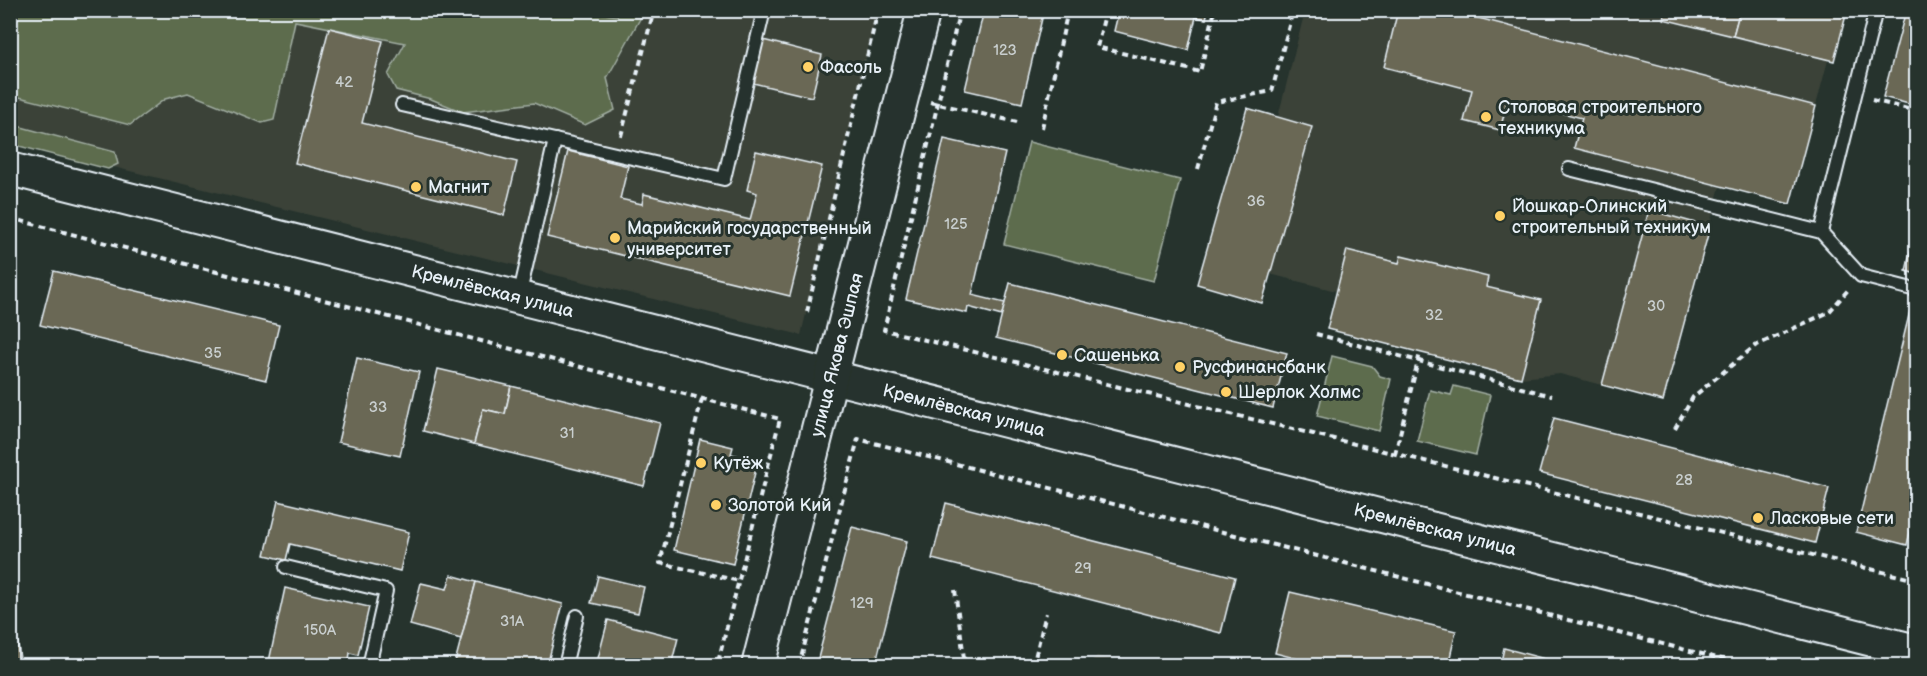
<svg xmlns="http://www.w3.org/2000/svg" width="1927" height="676" font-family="'Balsamiq Sans',sans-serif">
<rect width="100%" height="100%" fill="#26332d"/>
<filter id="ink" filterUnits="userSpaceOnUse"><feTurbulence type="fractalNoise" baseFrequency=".0167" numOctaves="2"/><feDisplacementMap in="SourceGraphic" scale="12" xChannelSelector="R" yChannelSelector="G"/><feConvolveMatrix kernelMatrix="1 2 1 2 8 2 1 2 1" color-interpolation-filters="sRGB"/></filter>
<g filter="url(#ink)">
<g fill="#3b4339">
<path d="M1827,10L1846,15L1834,61L1828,60L1790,204L1720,186L1663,401L1560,374L1521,378L1327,329L1336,291L1270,274L1312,128L1278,117L1305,11Z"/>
<path d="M11,11H877L801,335L11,142Z"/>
<path d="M1097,656L1133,665H1087Z"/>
</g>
<g fill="#5d6c4e" stroke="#a2aea3" stroke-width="1.5">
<path d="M584,11L617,16L620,11H638L641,17L607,78L615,110L585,125L534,103L463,112L431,99L396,90L388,75L405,43L295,21L274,120L262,123L188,93L165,99L130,125L11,95V11Z"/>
<path d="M10,124L115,152L118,164L108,169L11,144Z"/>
<path d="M1029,142L1180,180L1154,281L1004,244Z"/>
<path d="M1332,356L1372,366L1380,376L1391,379L1379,431L1317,416Z"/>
<path d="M1454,386L1490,395L1476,455L1417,441L1430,390L1451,395Z"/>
</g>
<g fill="#6b6854" stroke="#e8f1f8" stroke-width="1.5">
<path d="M984,10H1044L1022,103L965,90Z"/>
<path d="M1119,10H1208L1206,19L1196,17L1188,50L1114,31Z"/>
<path d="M1398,10H1448L1816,106L1790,204L1574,148L1582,118L1508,99L1500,130L1464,121L1472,90L1384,67Z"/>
<path d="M1665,10H1740L1733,36L1663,19Z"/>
<path d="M1740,10H1827L1846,15L1834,61L1733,36Z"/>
<path d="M1906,10H1916V106L1883,97Z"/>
<path d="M329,28L383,41L362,123L517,162L504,215L295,163Z"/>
<path d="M763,40L822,55L812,97L753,83Z"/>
<path d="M1247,108L1312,127L1262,303L1197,284Z"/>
<path d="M944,139L1005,153L972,295L1005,303L1002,316L968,307L967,313L906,299Z"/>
<path d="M568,151L628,166L620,199L642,204L644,194L750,220L757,193L747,190L756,151L822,166L790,296L547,237Z"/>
<path d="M1649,210L1710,227L1663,401L1602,385Z"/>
<path d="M1916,227V274L1906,271Z"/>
<path d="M1347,250L1399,263L1401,256L1488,277L1486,287L1541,300L1521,378L1327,329Z"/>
<path d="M54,271L279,325L266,380L40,325Z"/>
<path d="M1010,283L1287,353L1273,408L996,338Z"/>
<path d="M1910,311L1916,313V507L1907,545L1856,532Z"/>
<path d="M357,358L419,372L400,456L338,442Z"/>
<path d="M438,369L511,386L505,414L483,409L474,444L423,431Z"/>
<path d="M511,386L660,423L644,486L474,444L483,409L505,414Z"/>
<path d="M1554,418L1829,488L1815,543L1539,473Z"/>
<path d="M700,439L733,447L731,454L758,460L733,564L674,550Z"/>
<path d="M278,501L409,532L400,571L290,544L286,560L265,555Z"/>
<path d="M946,503L1235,577L1221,633L932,559Z"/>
<path d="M852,527L907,541L875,666H816Z"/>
<path d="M451,575L476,582L461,639L410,625L421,583L447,589Z"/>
<path d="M598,576L644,587L638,613L591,603Z"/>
<path d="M476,582L563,604L547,666H454Z"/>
<path d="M10,588L21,666H10Z"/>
<path d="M285,588L369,607L358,655L350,653L348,666H268Z"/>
<path d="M1290,592L1456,631L1448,666H1325L1275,653Z"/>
<path d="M608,620L678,638L671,666H596Z"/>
<path d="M1504,648L1571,666H1500Z"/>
<path d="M1040,658L1070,666H1038Z"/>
</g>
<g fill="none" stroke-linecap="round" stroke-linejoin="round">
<defs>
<g id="service">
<path d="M1876,10L1821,232L1861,276L1916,290"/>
<path d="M402,105L724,179L764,10"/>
<path d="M1569,169L1821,232"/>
<path d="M519,297L555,140"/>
<path d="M286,567L386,591L369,666"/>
<path d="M565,666L577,616"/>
</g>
<g id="tertiary">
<path id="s1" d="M10,169L1916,651"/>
<path id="s2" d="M758,666L924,10"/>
</g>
</defs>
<use href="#service" stroke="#e8f1f8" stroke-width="16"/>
<use href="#tertiary" stroke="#e8f1f8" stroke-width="36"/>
<g stroke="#e8f1f8" stroke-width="4" stroke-dasharray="6 4.5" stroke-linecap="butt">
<path d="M960,10L884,330L1916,580"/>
<path d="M1106,10L1097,47L1200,72L1215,10"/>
<path d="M1872,100L1916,111"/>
<path d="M930,102L1017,122"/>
<path d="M1042,128L1068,10"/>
<path d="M621,136L654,10"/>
<path d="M1198,169L1216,102L1272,91L1293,10"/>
<path d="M10,218L780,419L717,666"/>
<path d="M807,312L878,10"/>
<path d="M1316,334L1552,396"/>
<path d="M702,399L660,563L739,581"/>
<path d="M1675,429L1693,397L1755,346L1829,312L1848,290"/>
<path d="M1395,454L1420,353"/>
<path d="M955,590L965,666"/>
<path d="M799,666L858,439L1749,666"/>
<path d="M1033,666L1046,613"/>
</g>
<use href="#service" stroke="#26332d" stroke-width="12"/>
<use href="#tertiary" stroke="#26332d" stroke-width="32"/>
</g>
</g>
<g fill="#ffd166" stroke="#26332d" stroke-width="2">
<circle cx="808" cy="67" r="6"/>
<circle cx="1486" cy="117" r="6"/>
<circle cx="416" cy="187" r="6"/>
<circle cx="1500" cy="216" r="6"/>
<circle cx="615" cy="238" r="6"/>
<circle cx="1062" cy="355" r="6"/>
<circle cx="1180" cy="367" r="6"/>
<circle cx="1226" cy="392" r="6"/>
<circle cx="701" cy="463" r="6"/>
<circle cx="716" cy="505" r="6"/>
<circle cx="1758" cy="518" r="6"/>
</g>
<g text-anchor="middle" stroke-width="6" stroke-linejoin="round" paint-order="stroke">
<g font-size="15" fill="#c9cfcf">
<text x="1005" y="55">123</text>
<text x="344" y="87">42</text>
<text x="1256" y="206">36</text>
<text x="956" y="229">125</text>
<text x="1656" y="311">30</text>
<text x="1434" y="320">32</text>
<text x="213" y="358">35</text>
<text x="378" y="412">33</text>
<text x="567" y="438">31</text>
<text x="1684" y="485">28</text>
<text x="1083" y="573">29</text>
<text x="862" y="608">129</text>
<text x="512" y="626">31А</text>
<text x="320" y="635">150А</text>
</g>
<g font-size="18" fill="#e8f1f8" stroke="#26332d" text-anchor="start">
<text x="820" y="73">Фасоль</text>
<text x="1498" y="113">Столовая строительного<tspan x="1498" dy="21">техникума</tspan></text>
<text x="428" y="193">Магнит</text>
<text x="1512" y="212">Йошкар-Олинский<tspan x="1512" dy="21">строительный техникум</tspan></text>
<text x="627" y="234">Марийский государственный<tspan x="627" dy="21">университет</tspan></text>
<text x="1074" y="361">Сашенька</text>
<text x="1192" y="373">Русфинансбанк</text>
<text x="1238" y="398">Шерлок Холмс</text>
<text x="713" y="469">Кутёж</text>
<text x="728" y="511">Золотой Кий</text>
<text x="1770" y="524">Ласковые сети</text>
</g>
<g font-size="18" fill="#e8f1f8" stroke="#26332d">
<text dy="6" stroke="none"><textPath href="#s1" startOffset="498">Кремлёвская улица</textPath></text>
<text dy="6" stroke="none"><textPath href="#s2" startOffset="321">улица Якова Эшпая</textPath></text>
<text dy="6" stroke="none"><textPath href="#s1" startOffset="984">Кремлёвская улица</textPath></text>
<text dy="6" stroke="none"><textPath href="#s1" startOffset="1470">Кремлёвская улица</textPath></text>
</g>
</g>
<rect width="1927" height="676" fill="none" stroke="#26332d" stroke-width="36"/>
<rect x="18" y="18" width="1891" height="640" fill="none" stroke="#e8f1f8" stroke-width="2" filter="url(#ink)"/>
</svg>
